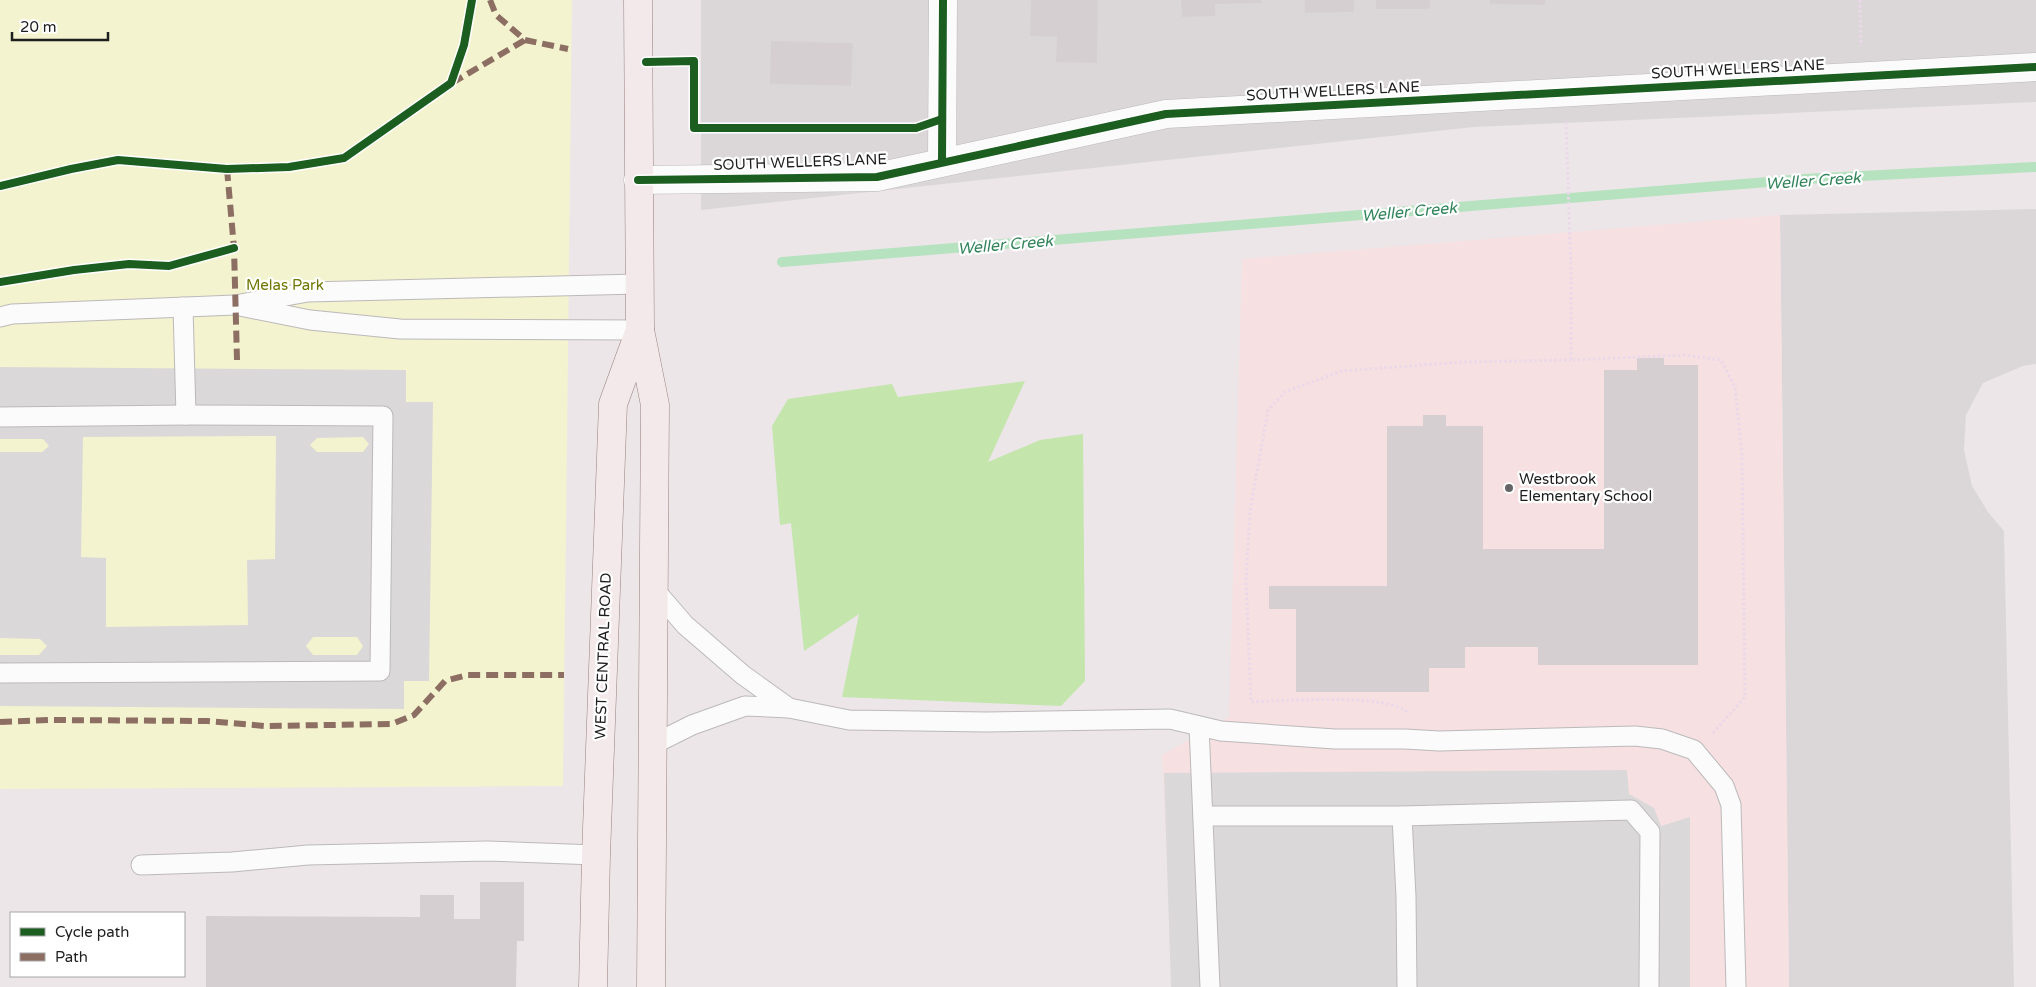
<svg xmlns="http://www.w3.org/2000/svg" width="2036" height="987" font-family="'Varela Round',sans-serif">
<rect width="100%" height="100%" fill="#ece6e8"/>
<g fill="#dbd7d9">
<path d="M701,0H2036V102L1474,127L701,210Z"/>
<path d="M2036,209V364L2023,366L1983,383L1966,415L1964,450L1972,486L1988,512L2004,531L2014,987H1789L1780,215Z"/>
</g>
<path fill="#f6e0e1" d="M1780,215L1789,987H1173L1162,755L1229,717L1242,259Z"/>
<path fill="#f3f3cf" d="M0,0H572L563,786L0,789Z"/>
<path fill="#c4e5ac" d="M1025,381L988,462L1040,440L1083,434L1085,681L1061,706L842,697L859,614L804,651L791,523L780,525L772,426L788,399L892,384L898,397Z"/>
<g fill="#dbd8d9" fill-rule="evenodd">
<path d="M0,367L406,370V402H433L429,681H404V709L0,706V655H39L47,646L40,639L0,638V452H42L49,446L43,439H0ZM276,436L275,559L247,560L248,625L106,627V558L81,557L83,437ZM363,437L369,444L363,452H317L310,445L317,438ZM313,637H357L363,646L357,655H313L306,646Z"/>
<path d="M1627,770L1629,794L1654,808L1661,826L1690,817V987H1171L1164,773Z"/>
</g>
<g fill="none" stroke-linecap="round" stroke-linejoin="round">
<path stroke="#b6e2bf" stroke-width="10" d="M782,262L1804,179L2036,167"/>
</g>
<g fill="#d5cfd2">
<path d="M1031,0H1098L1097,63L1056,62L1057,37L1030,36Z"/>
<path d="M1181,0H1262V3L1215,4V16L1182,17Z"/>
<path d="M1305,0H1354V12L1305,13Z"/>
<rect x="1376" y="0" width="54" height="9"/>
<path d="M1490,0H1545V5L1490,4Z"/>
<path d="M771,41L853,43L851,86L770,84Z"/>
<path d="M1637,358H1664V365H1698V665H1538V647H1465V668H1429V692H1296V609H1269V586H1387V426H1423V415H1446V426H1483V549H1604V370H1637Z"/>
<path d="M480,882H524V941H517L516,987H206V916L420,917V895H454V919H480Z"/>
</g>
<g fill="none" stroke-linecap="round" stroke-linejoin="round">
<defs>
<g id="lane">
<path d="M638,284L308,292L235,305L310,320L400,329L640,330"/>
<path d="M183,307L186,415"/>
<path d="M0,317L12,314L235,305"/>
<path d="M0,417L186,415L383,416L380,671L0,673"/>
<path d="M654,589L685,625L743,675L789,708"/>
<path d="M1199,726L1210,987"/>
<path d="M652,745L692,725L745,706L789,708L849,720L986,722L1170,719L1221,731L1335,739H1405L1439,741L1635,736L1662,739L1694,750L1724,786L1731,805L1736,987"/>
<path d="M1203,816H1402L1406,897L1407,987"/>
<path d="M1402,816L1631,810L1650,832L1649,987"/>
<path d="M141,865L232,862L308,855L487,851L596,855"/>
</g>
<g id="street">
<path d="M942,162L943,0"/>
<path d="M638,180L877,177L1166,114L2036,67"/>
</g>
<g id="secondary">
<path d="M638,0L640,330L655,405L651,987"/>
<path d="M593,987L596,855L613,404L640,330"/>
</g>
</defs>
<use href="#lane" stroke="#bcb9ba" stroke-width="21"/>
<use href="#street" stroke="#bcb9ba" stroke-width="29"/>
<use href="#secondary" stroke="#97807e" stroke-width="29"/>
<g stroke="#ebd8e9" stroke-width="3" stroke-dasharray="2.5 2.5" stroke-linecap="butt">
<path d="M1860,0L1861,46"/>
<path d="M1566,122L1571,271V360L1684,355L1721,360L1735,387L1742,455L1745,697L1713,733"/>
<path d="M0,186L71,169L118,160L227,169L289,167L344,158L451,83L464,45L472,0"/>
<path d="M0,282L74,270L129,264L169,266L234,248"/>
<path d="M1407,712C1385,693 1283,701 1251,702L1246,580L1250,511L1268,410L1285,392L1342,371L1464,362L1571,360"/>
</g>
<use href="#lane" stroke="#fcfbfc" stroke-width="19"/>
<use href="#street" stroke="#fcfbfc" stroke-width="28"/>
<use href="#secondary" stroke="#f4e9ea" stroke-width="28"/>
<g stroke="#8d6e63" stroke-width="6" stroke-dasharray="12 6" stroke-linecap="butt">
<path d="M490,0L496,15L525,40L568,49"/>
<path d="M452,83L525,40"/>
<path d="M227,169L234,248L237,360"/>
<path d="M0,722L50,720L207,721L265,726L392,724L414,715L445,681L467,675H564"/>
</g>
<defs>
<g id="cycleway">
<path d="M646,62L694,61V128H916L942,119"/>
<path d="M942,162L943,0"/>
<path d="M638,180L877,177L1166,114L2036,67"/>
<path d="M0,186L71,169L118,160L227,169L289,167L344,158L451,83L464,45L472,0"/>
<path d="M0,282L74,270L129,264L169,266L234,248"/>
</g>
</defs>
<use href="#cycleway" stroke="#fff" stroke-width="11"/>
<use href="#cycleway" stroke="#1b5e20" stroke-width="8"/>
</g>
<circle fill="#666465" stroke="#fff" stroke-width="2" cx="1509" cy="488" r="5"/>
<g text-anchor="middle" stroke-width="4.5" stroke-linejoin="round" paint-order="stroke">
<g font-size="15" fill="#1e1e1e" stroke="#fff">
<text transform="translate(1738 69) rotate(-3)" y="5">SOUTH WELLERS LANE</text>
<text transform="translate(1333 91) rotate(-3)" y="5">SOUTH WELLERS LANE</text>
<text transform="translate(800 162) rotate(-2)" y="5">SOUTH WELLERS LANE</text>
<text transform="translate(603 656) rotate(-88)" y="5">WEST CENTRAL ROAD</text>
</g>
<g font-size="15" fill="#707804" stroke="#fff">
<text x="285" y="290">Melas Park</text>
</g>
<g font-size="15" fill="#1e1e1e" stroke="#fff" text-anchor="start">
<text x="1519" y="484">Westbrook<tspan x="1519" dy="17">Elementary School</tspan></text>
</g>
<g font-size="16" font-style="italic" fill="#33845b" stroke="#fff">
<text transform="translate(1813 180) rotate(-4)" y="6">Weller Creek</text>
<text transform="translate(1409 211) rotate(-5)" y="6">Weller Creek</text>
<text transform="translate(1005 244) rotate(-5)" y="6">Weller Creek</text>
</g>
</g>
<rect x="10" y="912" width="175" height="65" fill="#ffffff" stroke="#a5a5a5"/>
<rect x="20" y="928" width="25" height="8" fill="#1b5e20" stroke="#a5a5a5"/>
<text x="55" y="937" font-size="15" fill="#1e1e1e">Cycle path</text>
<rect x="20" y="953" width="25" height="8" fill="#8d6e63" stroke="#a5a5a5"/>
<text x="55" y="962" font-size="15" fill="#1e1e1e">Path</text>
<path d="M12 32v8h96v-8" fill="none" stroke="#1e1e1e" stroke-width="2.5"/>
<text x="20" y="32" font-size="15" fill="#1e1e1e" stroke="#ffffff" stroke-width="4" paint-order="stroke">20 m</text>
</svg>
